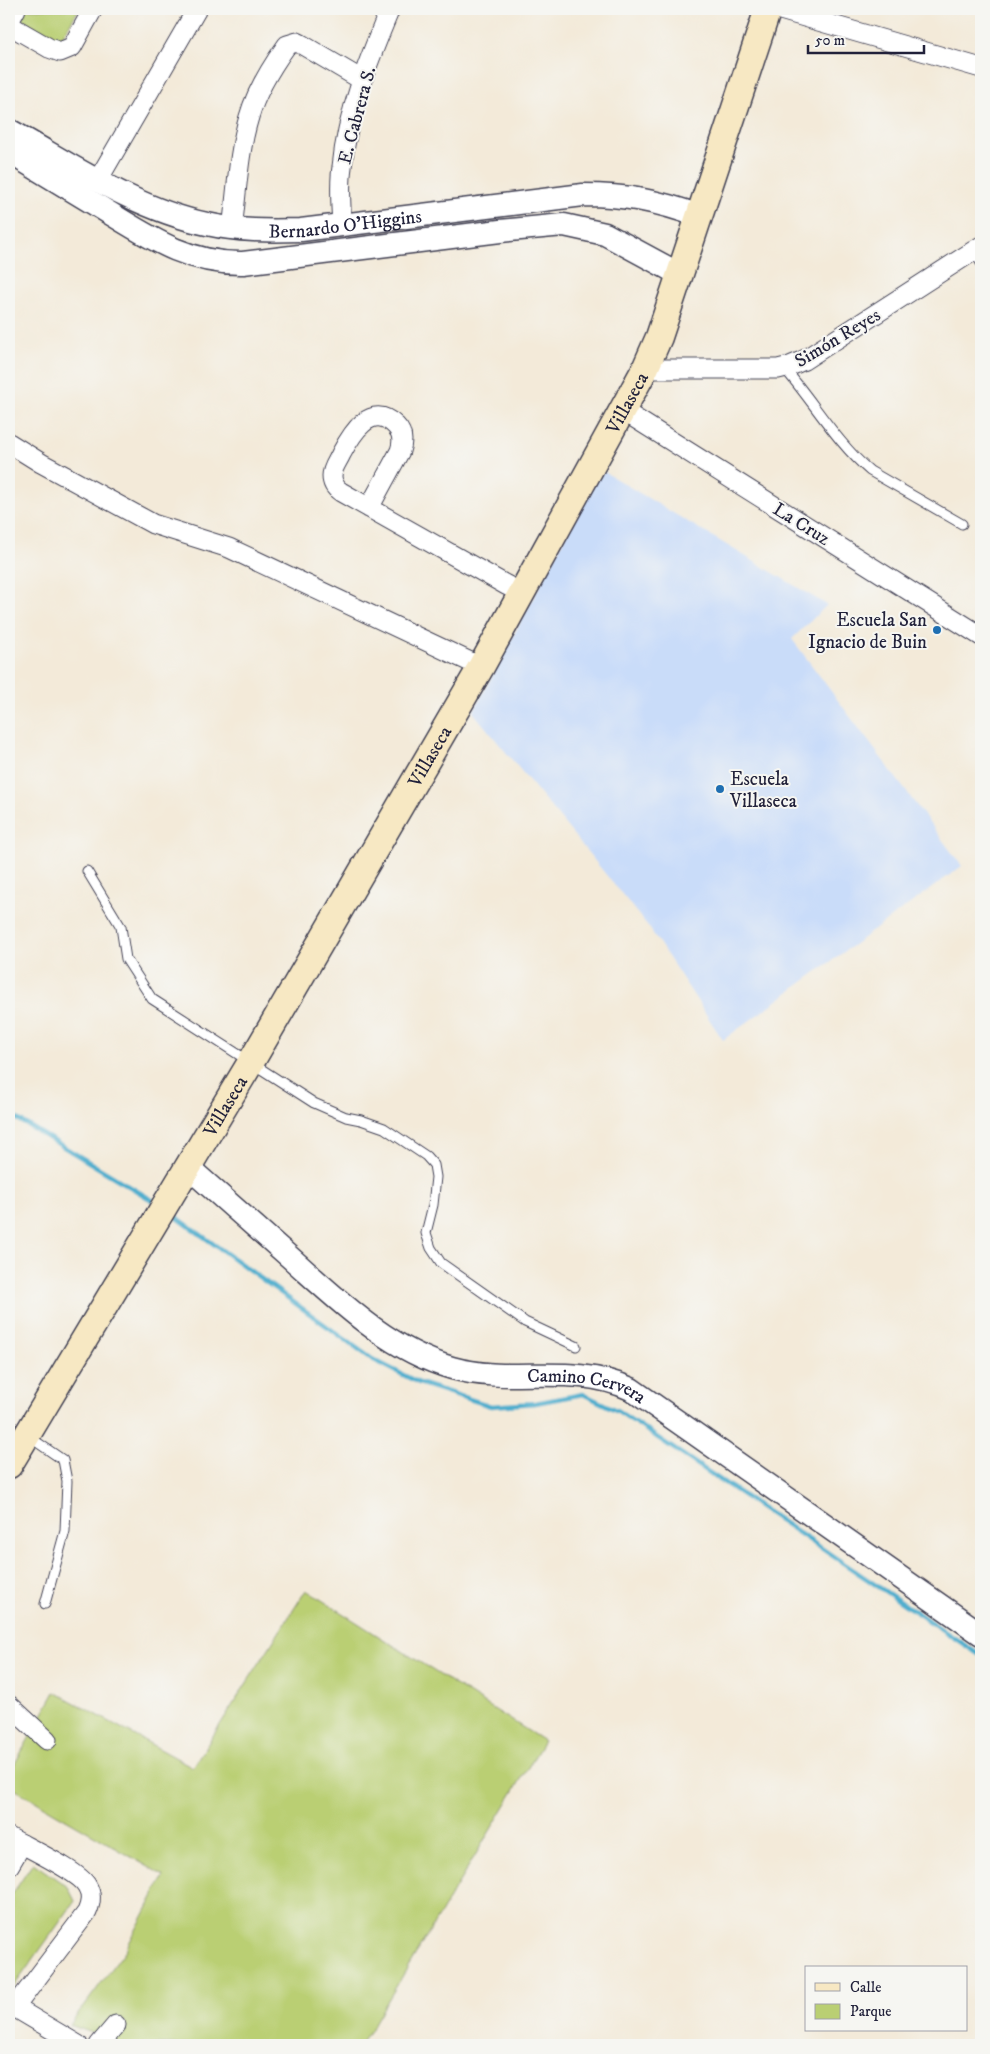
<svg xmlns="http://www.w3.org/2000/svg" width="990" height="2054" font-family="'IM FELL DW Pica',serif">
<rect width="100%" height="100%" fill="#f6f6f2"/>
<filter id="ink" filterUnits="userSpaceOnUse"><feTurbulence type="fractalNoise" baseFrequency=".02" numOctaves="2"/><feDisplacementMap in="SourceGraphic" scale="10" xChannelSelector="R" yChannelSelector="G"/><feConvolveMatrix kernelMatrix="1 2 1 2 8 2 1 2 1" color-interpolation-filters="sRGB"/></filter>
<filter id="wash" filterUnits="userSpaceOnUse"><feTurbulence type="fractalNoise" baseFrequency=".0096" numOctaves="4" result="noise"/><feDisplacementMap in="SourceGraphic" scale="20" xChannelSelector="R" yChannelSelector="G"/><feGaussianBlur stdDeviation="1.12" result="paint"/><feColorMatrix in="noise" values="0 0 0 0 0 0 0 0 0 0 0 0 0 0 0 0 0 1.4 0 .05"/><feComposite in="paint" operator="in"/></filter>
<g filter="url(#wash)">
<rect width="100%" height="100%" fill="#f3ead9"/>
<path fill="#c9dcf9" d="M601,470L827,605L792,639L962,866L723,1040L648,926L473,712Z"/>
<g fill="#bacf73" stroke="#6e7857">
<path d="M27,9H79L58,44L21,19Z"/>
<path d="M306,1590L544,1741L361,2045H89L95,2034L70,2025L125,1951L164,1876L9,1786V1774L55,1692L193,1767Z"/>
<path d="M33,1863L68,1887L75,1901L12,1989L9,1987V1899Z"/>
</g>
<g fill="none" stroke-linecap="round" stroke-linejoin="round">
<g stroke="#4faece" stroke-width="4.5">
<path d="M9,1114L152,1200"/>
<path d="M175,1216L372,1359L419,1383L491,1406L535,1403L583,1394L618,1411L981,1656"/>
</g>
</g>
</g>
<g filter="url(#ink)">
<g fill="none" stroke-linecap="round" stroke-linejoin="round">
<defs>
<g id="service">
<path d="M974,251L981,263"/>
<path d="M784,368C813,401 836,442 870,471L962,524"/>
<path d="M87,871L121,927L126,959L152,999L314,1103L346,1117L361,1120L384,1128L426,1156L434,1165L436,1177L433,1205L426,1233L431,1248L441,1263L525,1322L576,1346"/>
<path d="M28,1436L63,1460L67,1481L65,1531L45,1604"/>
</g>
<g id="minor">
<path d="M777,9L981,68"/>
<path d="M9,22L16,9"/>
<path d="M9,25L49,48L60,52L72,47L93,9"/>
<path d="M98,180L197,9"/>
<path d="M342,225C341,206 339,186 342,167C347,113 369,59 390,9"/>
<path d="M232,229C237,192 238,153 249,117C256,92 272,66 287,45L297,42L301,44L362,80"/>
<path d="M645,369H778L790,366L804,360L981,246"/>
<path d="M622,410L981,636"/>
<path d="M9,443L41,463L153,524L229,548L481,667"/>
<path d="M369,508L400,451C403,442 403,433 396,426C371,400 351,435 341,454C338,461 332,468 332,476C332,483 335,488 341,492L506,585L522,593"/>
<path d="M9,1705L47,1740"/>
<path d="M9,1837C26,1847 79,1871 87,1886C92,1894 91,1903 87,1912L15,2007"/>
<path d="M9,1866L22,1844"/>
<path d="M9,2004L78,2045"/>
<path d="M99,2045L116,2025"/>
</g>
<g id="tertiary">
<path id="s1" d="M9,130C72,165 135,209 207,224C238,231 269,231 301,230L583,195C627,195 658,201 699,216"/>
<path d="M9,152C40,171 72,190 103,209C149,237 187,264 243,263L500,231L564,225L605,234L679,274"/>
<path id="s2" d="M188,1167C223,1198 258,1229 293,1260C340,1302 389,1350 452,1368C513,1385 571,1362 631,1389L981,1634"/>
</g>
<g id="secondary">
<path id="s3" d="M9,1465L251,1062L481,667L645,369L659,337L768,9"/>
</g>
</defs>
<use href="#service" stroke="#414053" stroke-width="11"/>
<use href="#minor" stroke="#414053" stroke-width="21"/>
<use href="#tertiary" stroke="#414053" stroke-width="25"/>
<use href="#secondary" stroke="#414053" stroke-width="29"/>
<use href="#service" stroke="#fff" stroke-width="9"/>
<use href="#minor" stroke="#fff" stroke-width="19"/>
<use href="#tertiary" stroke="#fff" stroke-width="22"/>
<use href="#secondary" stroke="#f7e8c3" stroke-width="26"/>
</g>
</g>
<g fill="#1f6fb2" stroke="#f6f6f2" stroke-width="2">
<circle cx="937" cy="630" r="5"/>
<circle cx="720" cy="789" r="5"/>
</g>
<g text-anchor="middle" stroke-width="4" stroke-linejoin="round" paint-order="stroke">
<g font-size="19" fill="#22223b" stroke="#f6f6f2">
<text transform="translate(356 115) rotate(-75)" y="7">E. Cabrera S.</text>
<text dy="7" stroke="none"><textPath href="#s1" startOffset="359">Bernardo O'Higgins</textPath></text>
<text transform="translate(837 337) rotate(-31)" y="7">Simón Reyes</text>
<text dy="7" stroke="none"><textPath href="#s3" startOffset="1229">Villaseca</textPath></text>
<text transform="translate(802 523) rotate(32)" y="7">La Cruz</text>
<text dy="7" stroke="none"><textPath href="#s3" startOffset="824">Villaseca</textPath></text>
<text dy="7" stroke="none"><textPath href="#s3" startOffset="419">Villaseca</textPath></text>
<text dy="7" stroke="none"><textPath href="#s2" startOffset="471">Camino Cervera</textPath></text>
</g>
<g font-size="19" fill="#22223b" stroke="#f6f6f2" text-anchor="end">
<text x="927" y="626">Escuela San<tspan x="927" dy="22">Ignacio de Buin</tspan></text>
<text x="730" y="785" text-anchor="start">Escuela<tspan x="730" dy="22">Villaseca</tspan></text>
</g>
</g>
<rect width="990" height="2054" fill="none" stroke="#f6f6f2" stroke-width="30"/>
<rect x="805" y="1966" width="162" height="65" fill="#f6f6f2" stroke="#a1a1a9"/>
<rect x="815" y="1983" width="25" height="8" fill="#f7e8c3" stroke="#a1a1a9"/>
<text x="850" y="1992" font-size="15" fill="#22223b">Calle</text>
<rect x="815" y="2004" width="25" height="15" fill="#bacf73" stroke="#a1a1a9"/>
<text x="850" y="2016" font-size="15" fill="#22223b">Parque</text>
<path d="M808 45v8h116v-8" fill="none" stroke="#22223b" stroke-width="2.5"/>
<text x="815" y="45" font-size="15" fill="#22223b" stroke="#f6f6f2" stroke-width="4" paint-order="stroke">50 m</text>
</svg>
